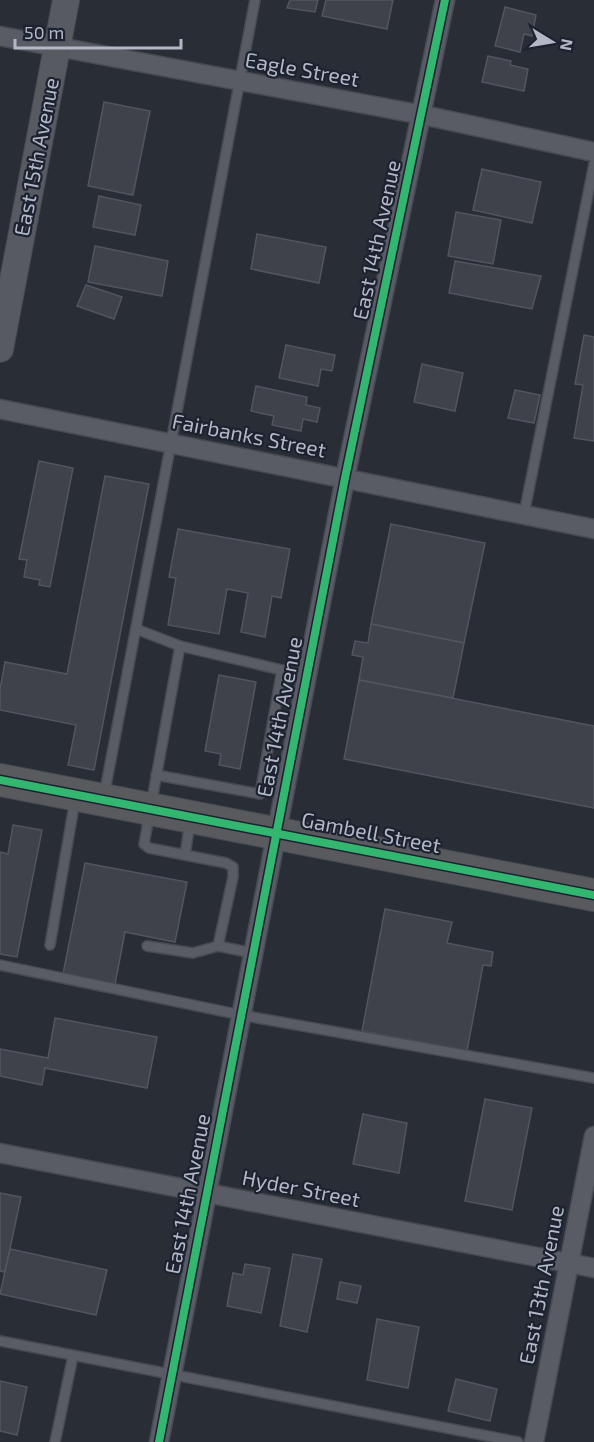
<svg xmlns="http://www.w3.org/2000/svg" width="594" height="1442" font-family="'Exo 2',sans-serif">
<rect width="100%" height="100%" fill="#292d36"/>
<g fill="#40424b" stroke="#51555e" stroke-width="1.5">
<path d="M290,0H318L315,12L287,8Z"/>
<path d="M326,0H393L387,29L322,16Z"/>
<path d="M505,7L536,15L532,36L524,34L520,52L495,46Z"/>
<path d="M488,56L511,61L510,65L528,69L524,91L482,82Z"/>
<path d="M104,102L150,111L133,195L88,186Z"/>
<path d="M482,169L541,182L532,223L473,210Z"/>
<path d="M99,196L141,205L135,235L93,227Z"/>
<path d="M456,212L501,220L493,264L448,256Z"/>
<path d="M257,234L326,247L319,283L251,269Z"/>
<path d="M95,246L168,261L162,296L88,282Z"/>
<path d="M455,261L541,276L532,309L449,293Z"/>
<path d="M86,285L122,297L114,319L77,306Z"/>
<path d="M584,335L594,337V441L574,438L583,385L575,384Z"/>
<path d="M286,345L335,355L332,371L321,369L318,386L279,378Z"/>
<path d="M422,364L463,373L455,411L414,402Z"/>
<path d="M256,386L307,397L306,405L320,408L317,422L303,419L301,431L272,425L274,416L251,411Z"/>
<path d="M515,390L540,395L534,423L508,418Z"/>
<path d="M39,461L73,468L50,587L39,585L40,580L24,577L27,560L19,559Z"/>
<path d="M105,476L149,484L94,770L68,765L76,725L0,710V689L5,662L67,674Z"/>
<path d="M391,524L485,543L464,643L371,624Z"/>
<path d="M178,529L290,549L281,598L272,596L265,637L241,632L248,593L227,589L219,634L168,625L176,578L169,577Z"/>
<path d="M371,624L464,643L453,698L359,680L363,657L352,655L355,641L368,643Z"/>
<path d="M219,675L256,682L240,769L219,765L221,754L205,751Z"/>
<path d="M359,680L594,726V808L344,759Z"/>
<path d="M13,825L42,830L17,957L0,954V852L8,854Z"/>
<path d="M85,863L187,882L175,942L125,932L115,984L63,974Z"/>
<path d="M385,909L452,922L447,943L493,952L491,966L483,965L467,1051L362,1031Z"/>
<path d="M55,1018L157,1037L147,1088L45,1068L42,1085L0,1076V1049L48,1058Z"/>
<path d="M485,1099L532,1108L512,1210L465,1201Z"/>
<path d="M363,1114L407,1123L399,1173L353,1164Z"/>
<path d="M0,1193L21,1197L5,1272L0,1271Z"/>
<path d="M10,1249L107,1270L96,1315L0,1294Z"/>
<path d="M293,1254L322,1259L307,1332L280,1326Z"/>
<path d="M245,1264L270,1268L261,1313L227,1306L233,1273L243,1275Z"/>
<path d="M340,1282L361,1286L357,1303L337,1299Z"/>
<path d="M377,1319L419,1327L408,1388L367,1380Z"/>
<path d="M456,1379L497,1389L490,1421L448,1411Z"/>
<path d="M0,1381L27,1387L17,1435L0,1431Z"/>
</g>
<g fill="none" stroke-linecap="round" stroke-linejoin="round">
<defs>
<g id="lane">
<path d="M524,514L594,164"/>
<path d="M136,629L180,646"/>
<path d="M156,775L260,794L282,670"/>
<path d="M104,796L255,0"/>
<path d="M185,855L190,822"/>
<path d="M50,945L75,800"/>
<path d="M147,946L193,953L218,946"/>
<path d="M252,953L218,946L233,877V867L226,863L149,848L144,844L180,646L307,676"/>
<path d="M0,965L241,1015L594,1078"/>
<path d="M0,1341L518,1442"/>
<path d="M55,1442L73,1356"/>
</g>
<g id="street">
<path d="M0,36L423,115L594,152"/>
<path d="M0,409L594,529"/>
<path d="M0,1153L594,1268"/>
<path d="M159,1442L345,478L445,0"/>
<path d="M534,1442L594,1136"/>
</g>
<path id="secondary" d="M0,349L66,0"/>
<path id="highway" d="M0,780L594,895"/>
</defs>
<use href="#lane" stroke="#474a51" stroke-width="12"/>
<use href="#street" stroke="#474a51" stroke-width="21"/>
<use href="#secondary" stroke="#474a51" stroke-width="28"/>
<use href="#highway" stroke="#464952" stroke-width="34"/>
<use href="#lane" stroke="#595c65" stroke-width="9"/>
<use href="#street" stroke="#595c65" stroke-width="18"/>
<use href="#secondary" stroke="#585a62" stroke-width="26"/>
<use href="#highway" stroke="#595a5e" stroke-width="32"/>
<defs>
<g id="cycleway">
<path d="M0,780L594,895"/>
<path d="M159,1442L345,478L445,0"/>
</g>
</defs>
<use href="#cycleway" stroke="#1d2231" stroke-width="11"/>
<use href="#cycleway" stroke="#33b770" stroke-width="8"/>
</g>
<g text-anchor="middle" stroke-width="4.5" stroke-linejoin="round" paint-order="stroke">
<g font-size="21" fill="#b3b8c7" stroke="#1d2231">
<text transform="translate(302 70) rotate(10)" y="7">Eagle Street</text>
<text transform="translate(37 157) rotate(-79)" y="7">East 15th Avenue</text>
<text transform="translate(377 240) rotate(-78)" y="7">East 14th Avenue</text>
<text transform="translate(249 436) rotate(11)" y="7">Fairbanks Street</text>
<text transform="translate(280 717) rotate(-79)" y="7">East 14th Avenue</text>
<text transform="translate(371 833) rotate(11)" y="7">Gambell Street</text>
<text transform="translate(301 1189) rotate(11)" y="7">Hyder Street</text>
<text transform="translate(188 1194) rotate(-79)" y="7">East 14th Avenue</text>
<text transform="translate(542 1285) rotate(-79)" y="7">East 13th Avenue</text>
</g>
</g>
<g transform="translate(552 42) rotate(101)" stroke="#1d2231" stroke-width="4.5" paint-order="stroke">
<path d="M0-4.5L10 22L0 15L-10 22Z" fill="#b3b8c7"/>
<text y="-9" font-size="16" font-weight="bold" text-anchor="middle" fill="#b3b8c7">N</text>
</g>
<path d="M15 39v9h166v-9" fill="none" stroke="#b3b8c7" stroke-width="3"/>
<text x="24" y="39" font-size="18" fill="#b3b8c7" stroke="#1d2231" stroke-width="4.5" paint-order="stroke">50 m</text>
</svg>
